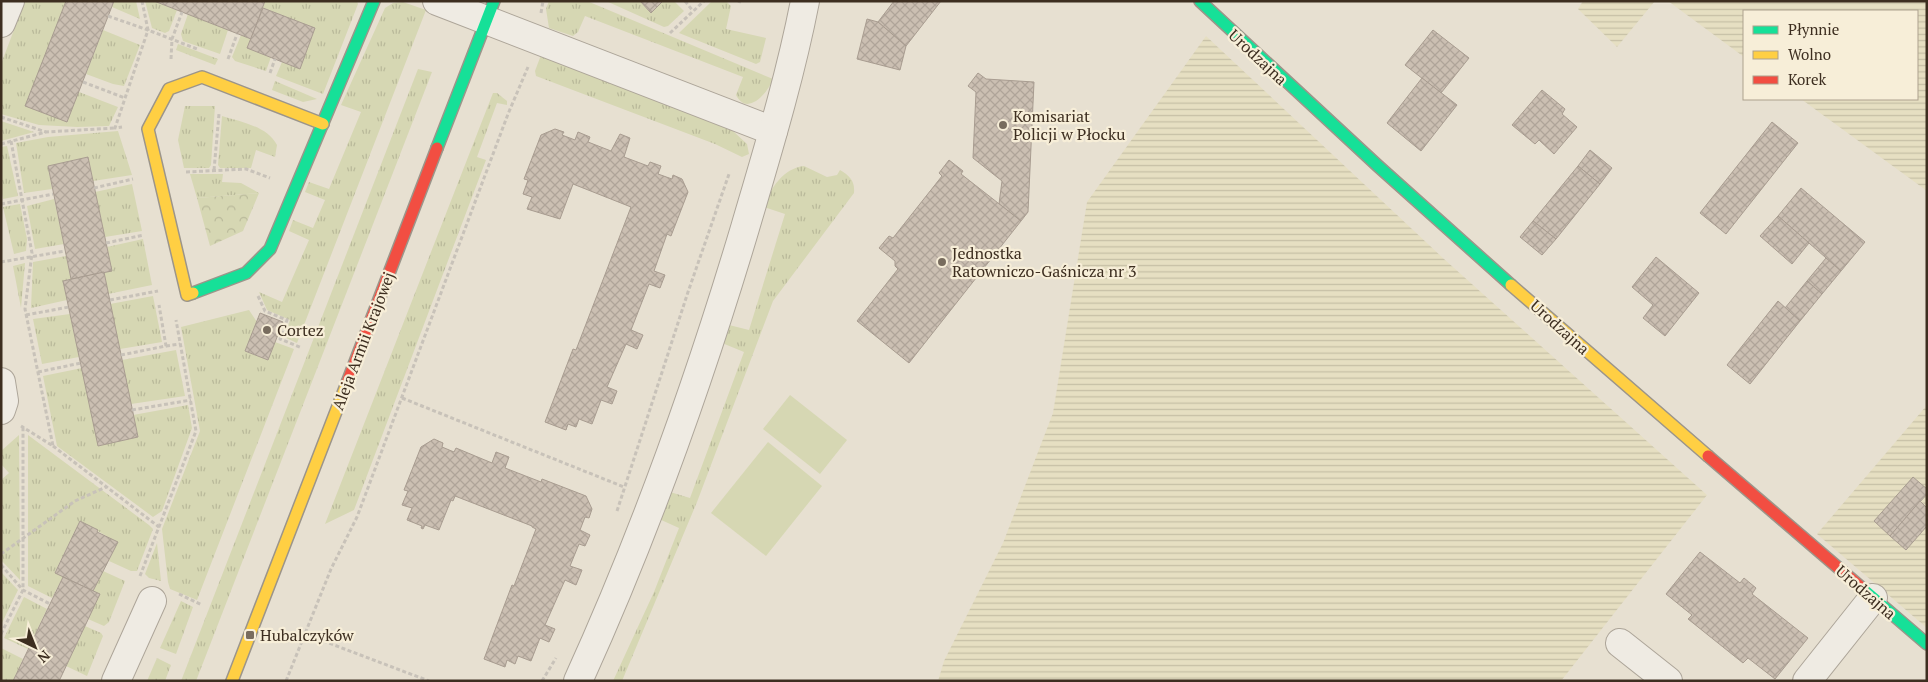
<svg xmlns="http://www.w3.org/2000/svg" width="1928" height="682" font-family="'PT Serif',serif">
<defs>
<pattern id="farmland-rules" width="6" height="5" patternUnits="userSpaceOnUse" patternTransform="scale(1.25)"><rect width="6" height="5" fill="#e6dfc2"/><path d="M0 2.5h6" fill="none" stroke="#c6c0a6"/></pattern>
<pattern id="grass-tufts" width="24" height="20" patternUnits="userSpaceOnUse" patternTransform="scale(1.25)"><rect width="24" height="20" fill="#d6d7b3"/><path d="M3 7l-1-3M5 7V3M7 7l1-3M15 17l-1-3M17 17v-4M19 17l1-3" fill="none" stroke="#b9b99a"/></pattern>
<pattern id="forest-crowns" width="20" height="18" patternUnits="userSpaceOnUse" patternTransform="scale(1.25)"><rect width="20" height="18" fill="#d6d7b3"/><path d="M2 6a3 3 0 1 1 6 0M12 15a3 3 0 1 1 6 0" fill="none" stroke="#b9b99a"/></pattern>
<pattern id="building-cross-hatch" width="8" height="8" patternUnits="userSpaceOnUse" patternTransform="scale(1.25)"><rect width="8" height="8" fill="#cbbfb2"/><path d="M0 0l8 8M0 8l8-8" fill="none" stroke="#afa499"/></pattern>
</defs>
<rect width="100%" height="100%" fill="#e7e0d1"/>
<g fill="url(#farmland-rules)">
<path d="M1583,1H1655L1617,47L1578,9Z"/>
<path d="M1668,1H1927V191L1801,99H1917V11H1744V57Z"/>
<path d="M1206,36L1444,259L1707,495L1561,681H938L944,661L1003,543L1053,413L1087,202Z"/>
<path d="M1927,405V628L1817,534Z"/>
</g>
<g fill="url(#grass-tufts)">
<path d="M25,1H66L79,92L118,107L109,126L77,127L39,125L1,114V64Z"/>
<path d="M114,1H136L140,19L112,7Z"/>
<path d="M145,1H154L177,10L169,31L165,33L152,28Z"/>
<path d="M265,1H357L358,4L323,94L276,76L282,62L300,68L315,28L263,8Z"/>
<path d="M549,1H587L773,79C768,93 747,117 736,95L743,77L585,16L578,32L573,36L549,28L546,9Z"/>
<path d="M606,1H640L651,13L663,1H674L684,11L668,26L664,27Z"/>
<path d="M712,1H726L731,6L726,29L766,38L760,62L756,64L679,33Z"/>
<path d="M403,2L426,10L297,343L284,337L290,320L267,310L259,292L282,302L309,240L289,231L293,220L313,228L325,200L305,192L309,182L329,189L361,112L341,105L385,8L393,3Z"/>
<path d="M188,14L228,30L220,54L183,41L181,34Z"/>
<path d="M103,30L140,45L124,86L113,84L86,74Z"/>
<path d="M241,35L251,39L247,48L271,57L266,71L235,61L232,57Z"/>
<path d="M178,44L218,59L215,65L176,50Z"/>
<path d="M541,55L733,131L747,144L749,154L742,157L715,144L536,76L535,71Z"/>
<path d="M418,69L432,72L196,681H181Z"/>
<path d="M275,81L317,99L303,102L272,90Z"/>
<path d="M493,93H497L507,101V105L497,103L477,157L486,160L354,510L325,524Z"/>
<path d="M185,106H215L211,165L209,168H184L178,140Z"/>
<path d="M222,116C241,122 267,126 277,145L275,157L256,150L251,168H220L218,165Z"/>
<path d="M1,121L34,132L1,141Z"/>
<path d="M118,131L132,175L93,181L88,157L48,166L52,189L24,193L16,143L48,137Z"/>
<path d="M7,146L18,196L3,199L1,190V147Z"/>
<path d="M804,166L827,177L837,175L840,170C850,176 855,181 854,193L773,301L697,502L622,681H613L654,592L679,528L659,519L670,492L690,498L744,352L722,343L729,325L749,330L785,214L764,207C770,188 784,168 804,166Z"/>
<path d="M190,174H223L222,182L241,183L259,193L197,198Z"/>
<path d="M132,184L142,231L105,237L95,192Z"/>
<path d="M54,199L64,244L35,249L27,206Z"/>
<path d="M20,204L27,239L26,251L14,254L3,207Z"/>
<path d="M143,239L152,285L108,294L104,272L107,247Z"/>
<path d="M66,256L71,279L63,281L67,300L31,308L33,262Z"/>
<path d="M25,263L21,308L13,266Z"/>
<path d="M153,296L162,342L120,349L110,304Z"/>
<path d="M249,310L257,322L245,351L268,360L275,342L294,349L197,600L170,589L168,582L162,529L200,431L181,327Z"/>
<path d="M70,314L79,357L42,364L33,319Z"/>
<path d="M176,350L185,396L131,404L122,360Z"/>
<path d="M82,368L98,445L138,437L133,415L188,405L192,428L162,511L153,517L57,446L43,376Z"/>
<path d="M19,435L20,580L1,560V480L9,473L1,464V451Z"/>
<path d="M28,435L149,525L153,529L137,571H131L109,561L117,542L80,521L55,572L63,577L52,598L28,586Z"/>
<path d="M157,543L161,581L149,578L145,574Z"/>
<path d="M103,571L125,581L109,622L104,626L88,619L93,591Z"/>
<path d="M1,572L18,590L1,625Z"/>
<path d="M24,597L47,609L28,649L4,638Z"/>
<path d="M181,601L193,607L176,654L160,648Z"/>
<path d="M85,626L101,633L103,636L87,676L66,666Z"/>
<path d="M1,648L23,659L13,681H1Z"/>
<path d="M157,658L171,665L165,681H147Z"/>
</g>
<path fill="url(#forest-crowns)" d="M259,193L243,231L210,246L197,198Z"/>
<g fill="#d6d7b3">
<path d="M790,395L847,440L820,474L763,429Z"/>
<path d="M768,442L822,486L766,556L711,513Z"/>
</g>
<g fill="url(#building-cross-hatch)" stroke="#a89c90">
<path d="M66,1H114L67,122L25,106Z"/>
<path d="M154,1H265L251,39Z"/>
<path d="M640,1H663L651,13Z"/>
<path d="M894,1H941L906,46L878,22Z"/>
<path d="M263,8L315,28L300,69L247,48Z"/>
<path d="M867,19L878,22L906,46L900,70L857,59Z"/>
<path d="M1433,30L1469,58L1441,93L1405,65Z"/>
<path d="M978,73L986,79L1034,82L1028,212L1021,221L999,204L1002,181L973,158L976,92L968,86Z"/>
<path d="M1422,78L1457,105L1421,151L1387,123Z"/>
<path d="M1542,90L1565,109L1562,114L1577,127L1554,154L1539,140L1535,144L1512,125Z"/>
<path d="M1772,122L1798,143L1726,234L1700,213Z"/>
<path d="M555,129L564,132L562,135L575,140L578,132L590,137L588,142L611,151L620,134L630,138L624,157L648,166L650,162L661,166L658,174L672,179L673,175L682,179L688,192L671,236L667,234L654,271L665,275L660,288L649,284L631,330L643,335L637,349L626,344L607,387L617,391L612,404L601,400L592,424L579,419L576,427L568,424L566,430L545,422L573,349L576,350L631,207L573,184L560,219L527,209L532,197L523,194L528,180L524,179L541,135Z"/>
<path d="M1590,150L1612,168L1600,184L1578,166Z"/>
<path d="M88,157L112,271L71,279L48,166Z"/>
<path d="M949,160L963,171L961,174L1021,221L909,363L857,321L898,269L895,266V261L879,248L889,236L893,238L942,176L939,173Z"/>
<path d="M1578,166L1600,184L1556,239L1533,221Z"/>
<path d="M1801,188L1865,242L1841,271L1778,216Z"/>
<path d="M1778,216L1809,243L1792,264L1760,236Z"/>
<path d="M1533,221L1556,239L1542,255L1520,237Z"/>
<path d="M1656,257L1699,293L1665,336L1643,318L1653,305L1632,287Z"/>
<path d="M1826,258L1841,271L1822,294L1807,281Z"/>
<path d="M104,272L138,437L98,446L63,281Z"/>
<path d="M1807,281L1822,294L1800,321L1785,308Z"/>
<path d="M1778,301L1800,321L1750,384L1727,365Z"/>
<path d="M260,313L283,322L268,360L245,351Z"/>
<path d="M434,439L443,443L442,447L454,452L456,448L492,463L496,452L509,457L505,468L541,482L542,479L586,496L592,509L589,518L585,517L580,530L590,535L585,546L579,544L570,566L582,570L576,585L565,580L545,625L555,629L549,642L540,638L531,661L518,656L515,664L507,660L505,667L484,659L512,585L514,586L536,529L532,527V526L455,496L453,501L451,500L439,530L425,525L423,529L421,528L422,526L407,520L412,508L402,505L408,491L404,490L421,447Z"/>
<path d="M1913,477L1927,489V494L1890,536L1874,521Z"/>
<path d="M1920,501L1927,508V526L1906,550L1890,536Z"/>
<path d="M80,521L98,530L97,532L118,542L93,591L55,573Z"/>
<path d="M1700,552L1740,583L1744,578L1756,588L1752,594L1808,638L1775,679L1748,658L1743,663L1688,619L1692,615L1666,594Z"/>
<path d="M63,577L100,594L61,677L59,681H13Z"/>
</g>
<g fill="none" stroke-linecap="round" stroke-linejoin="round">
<defs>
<g id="street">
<path d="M437,1L773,131"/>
<path d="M1,23L10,1"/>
<path d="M1,382L4,401L1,410"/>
<path d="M1620,643L1668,681"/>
<path d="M116,681L152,601"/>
<path d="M578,681C645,534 699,382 745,228C767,153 790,78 805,1"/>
<path d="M1807,681L1873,598"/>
</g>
<g id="fast">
<path d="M1200,1L1378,166L1511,285"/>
<path d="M437,148L494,1"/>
<path d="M193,293L246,273L270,249L374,1"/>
<path d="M1863,589L1927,644"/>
</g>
<g id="slow">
<path d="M1511,285L1708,456"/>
<path d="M193,293L187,295L148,129L169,89L202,77L323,124"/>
<path d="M232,681L347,383"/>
</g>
<g id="jam">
<path d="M347,383L437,148"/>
<path d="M1708,456L1863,589"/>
</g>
</defs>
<use href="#street" stroke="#ada599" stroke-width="30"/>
<use href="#fast" stroke="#9c958a" stroke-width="14"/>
<use href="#slow" stroke="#9c958a" stroke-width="14"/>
<use href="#jam" stroke="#9c958a" stroke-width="14"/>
<g stroke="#c8c2b9" stroke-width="3" stroke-dasharray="4 2.5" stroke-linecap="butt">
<path d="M142,1L148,30L197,49"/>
<path d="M685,1L693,11"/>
<path d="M738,1L741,2"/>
<path d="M541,13L543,1"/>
<path d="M108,16L148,30L115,128L122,127"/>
<path d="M670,33L704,1"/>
<path d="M171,59L172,39L182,12"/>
<path d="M228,59L237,34"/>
<path d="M270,73L275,59"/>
<path d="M83,82L125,98"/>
<path d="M1,117L46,132"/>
<path d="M11,141L32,253L25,309L53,446L21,426"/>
<path d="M1,144L46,132L115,128"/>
<path d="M214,170L219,114"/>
<path d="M186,172L246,169L270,178"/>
<path d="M94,188L133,179"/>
<path d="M1,204L53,194"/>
<path d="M106,243L144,235"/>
<path d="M1,262L65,251"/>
<path d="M258,296L265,311L287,320L280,339L302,348"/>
<path d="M110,300L158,291"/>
<path d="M26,315L69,307"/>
<path d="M166,346L180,344"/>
<path d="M121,355L166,346L159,305"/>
<path d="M38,372L81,363"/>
<path d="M402,398L624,487"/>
<path d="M132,410L191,400"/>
<path d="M53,446L159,527"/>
<path d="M617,511L688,292L729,174"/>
<path d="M1,554L75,501L106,487"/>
<path d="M1,565L23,590L50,604"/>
<path d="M140,576L196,431L176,320"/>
<path d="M179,594L202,605"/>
<path d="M1,634L23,590V427"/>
<path d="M305,634L429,681"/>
<path d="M286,681L331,569L357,517L508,114L528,67"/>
<path d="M542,681L556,658"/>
</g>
<use href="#street" stroke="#efebe3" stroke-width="28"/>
<use href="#fast" stroke="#16e098" stroke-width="11"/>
<use href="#slow" stroke="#ffcf43" stroke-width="11"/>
<use href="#jam" stroke="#f24e42" stroke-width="11"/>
</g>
<g fill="#786c5e" stroke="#f7eed8" stroke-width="2">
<circle cx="1003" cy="125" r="5"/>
<circle cx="942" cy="262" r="5"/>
<circle cx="267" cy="330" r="5"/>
<rect x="245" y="630" width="10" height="10" rx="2.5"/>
</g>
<g text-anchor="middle" stroke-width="4.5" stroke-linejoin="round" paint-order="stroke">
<g font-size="16" fill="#3d2e20" stroke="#f7eed8">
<text transform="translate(1258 57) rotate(43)" y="6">Urodzajna</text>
<text transform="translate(1560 327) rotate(42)" y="6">Urodzajna</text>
<text transform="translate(363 341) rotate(-69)" y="6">Aleja Armii Krajowej</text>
<text transform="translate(1866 592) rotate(41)" y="6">Urodzajna</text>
</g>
<g font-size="16" fill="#3d2e20" stroke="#f7eed8" text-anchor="start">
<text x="1013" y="122">Komisariat<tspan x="1013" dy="18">Policji w Płocku</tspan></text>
<text x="952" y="259">Jednostka<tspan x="952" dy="18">Ratowniczo-Gaśnicza nr 3</tspan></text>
<text x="277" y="336">Cortez</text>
<text x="260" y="641">Hubalczyków</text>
</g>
</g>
<rect width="1928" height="682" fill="none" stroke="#3d2e20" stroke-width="5"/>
<rect x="1743" y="10" width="175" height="90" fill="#f7eed8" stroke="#ada18e"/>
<rect x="1753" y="26" width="25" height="8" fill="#16e098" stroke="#ada18e"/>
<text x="1788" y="35" font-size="15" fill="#3d2e20">Płynnie</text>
<rect x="1753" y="51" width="25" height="8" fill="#ffcf43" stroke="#ada18e"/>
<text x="1788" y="60" font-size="15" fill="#3d2e20">Wolno</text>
<rect x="1753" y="76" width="25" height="8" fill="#f24e42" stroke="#ada18e"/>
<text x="1788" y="85" font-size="15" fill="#3d2e20">Korek</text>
<g transform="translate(35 647) rotate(137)" stroke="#f7eed8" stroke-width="4" paint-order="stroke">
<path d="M0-4L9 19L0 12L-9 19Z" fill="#3d2e20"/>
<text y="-8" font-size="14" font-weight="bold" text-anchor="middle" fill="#3d2e20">N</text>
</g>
</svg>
